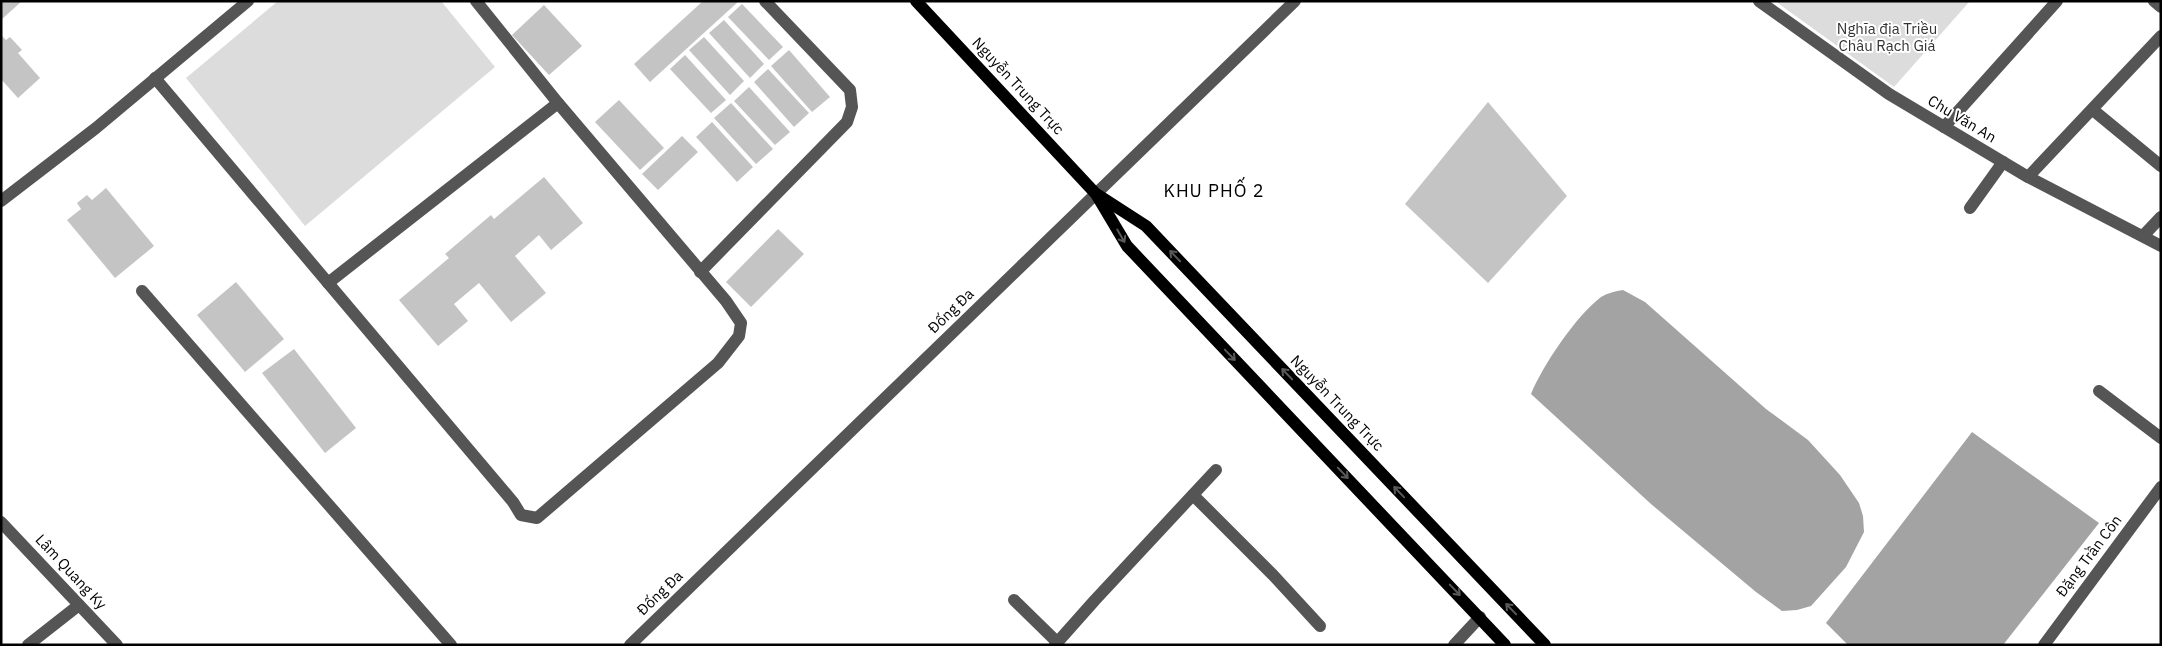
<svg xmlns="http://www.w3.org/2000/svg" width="2162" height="646" font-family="'IBM Plex Sans',sans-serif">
<rect width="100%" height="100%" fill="#fff"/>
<g fill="#dcdcdc">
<path d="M278,1H441L495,67L305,226L186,78Z"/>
<path d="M1775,1H1970L1894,87Z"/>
</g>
<g fill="#a3a3a3">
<path d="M1623,290L1645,302L1766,409L1808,440L1840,475L1859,503L1863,516L1864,532L1846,567L1811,606L1797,610L1782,611L1756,592L1651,504L1531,394C1543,365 1576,316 1601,297C1608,293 1615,291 1623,290Z"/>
<path d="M1972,432L2099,523L2003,645H1848L1826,623Z"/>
</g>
<g fill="#c4c4c4">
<path d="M1,1H22L1,20Z"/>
<path d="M703,1H739L650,82L634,64Z"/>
<path d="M742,4L783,47L769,60L728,17Z"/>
<path d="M544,5L582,46L549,75L512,35Z"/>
<path d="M724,20L764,64L750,78L709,33Z"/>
<path d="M1,35L6,40L10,37L22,50L18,53L40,78L18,98L1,79Z"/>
<path d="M704,37L744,81L730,95L689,50Z"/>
<path d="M789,50L830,97L812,112L771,66Z"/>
<path d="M685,55L726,100L711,113L670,69Z"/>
<path d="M768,69L809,113L794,127L754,82Z"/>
<path d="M749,87L790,132L775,145L734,101Z"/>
<path d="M619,100L664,148L640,170L595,122Z"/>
<path d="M1488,102L1567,196L1488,283L1405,204Z"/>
<path d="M731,103L773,149L756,164L714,118Z"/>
<path d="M712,122L753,167L737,182L696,137Z"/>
<path d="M682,136L698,152L658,190L642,174Z"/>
<path d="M544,177L583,223L551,250L539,235L515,256L546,293L511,322L479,283L454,304L468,321L438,346L399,300L449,258L445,254L491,215L494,219Z"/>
<path d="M106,188L154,246L115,278L67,220L81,209L77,203L87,195L92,200Z"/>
<path d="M778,229L804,254L751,307L726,282Z"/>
<path d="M236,282L284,339L245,372L197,315Z"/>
<path d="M294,349L356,428L325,453L262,373Z"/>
</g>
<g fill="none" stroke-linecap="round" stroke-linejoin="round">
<g stroke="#555" stroke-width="12">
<path d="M1759,1L1889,94L2028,177L2161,246"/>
<path d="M2154,1L2161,7"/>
<path d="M155,78L513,502L521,515L537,518L718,363L739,336L741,323L726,301L558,103L476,1"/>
<path d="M2093,110L2161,166"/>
<path d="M1944,127L2057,1"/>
<path d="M2028,177L2161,36"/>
<path d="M1,201L96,128L248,1"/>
<path d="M1970,208L2003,162"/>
<path d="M2143,236L2161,217"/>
<path d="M700,272L847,122L852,107L850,90L765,1"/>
<path d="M328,283L558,103"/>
<path d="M142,291L451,645"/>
<path d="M2099,391L2161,438"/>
<path d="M1193,495L1273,575L1320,626"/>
<path d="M1,522L117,645"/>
<path d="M1014,600L1057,642"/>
<path d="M28,645L79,605"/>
<path d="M630,645L1295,1"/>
<path d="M1055,645L1095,600L1216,470"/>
<path d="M1454,645L1480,617"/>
<path d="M2044,645L2161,487"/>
</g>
<g stroke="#000" stroke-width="12">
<path d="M916,1L1096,194L1127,246L1505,645"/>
<path d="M1098,195L1146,226L1545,645"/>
</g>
</g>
<defs><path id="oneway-shaft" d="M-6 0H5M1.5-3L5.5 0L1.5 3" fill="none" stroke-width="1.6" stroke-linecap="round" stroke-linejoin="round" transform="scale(1.25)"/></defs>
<g stroke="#595959">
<use href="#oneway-shaft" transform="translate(1121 236) rotate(60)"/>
<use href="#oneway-shaft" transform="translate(1175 256) rotate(-134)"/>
<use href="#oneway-shaft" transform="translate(1230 355) rotate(46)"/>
<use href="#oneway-shaft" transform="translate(1287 374) rotate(-134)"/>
<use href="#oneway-shaft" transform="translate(1343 473) rotate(46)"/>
<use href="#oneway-shaft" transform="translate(1399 492) rotate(-134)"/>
<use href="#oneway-shaft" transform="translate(1455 590) rotate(46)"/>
<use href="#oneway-shaft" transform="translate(1511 609) rotate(-134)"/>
</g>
<g text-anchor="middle" stroke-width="4" stroke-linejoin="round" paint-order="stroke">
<g font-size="15" fill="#333" stroke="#fff">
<text x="1887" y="34">Nghĩa địa Triều<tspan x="1887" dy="17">Châu Rạch Giá</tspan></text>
</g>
<g font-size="15" fill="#000" stroke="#fff">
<text transform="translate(1018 86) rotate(47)" y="5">Nguyễn Trung Trực</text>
<text transform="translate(1962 119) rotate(31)" y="5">Chu Văn An</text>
<text transform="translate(951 311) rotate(-44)" y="5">Đống Đa</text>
<text transform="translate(1337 403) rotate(46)" y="5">Nguyễn Trung Trực</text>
<text transform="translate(2089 556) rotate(-53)" y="5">Đặng Trần Côn</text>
<text transform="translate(71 572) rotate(47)" y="5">Lâm Quang Ky</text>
<text transform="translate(660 593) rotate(-44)" y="5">Đống Đa</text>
</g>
<g font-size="18" letter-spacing="1" fill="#000" stroke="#fff">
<text x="1214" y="197">KHU PHỐ 2</text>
</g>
</g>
<rect width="2162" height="646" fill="none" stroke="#000000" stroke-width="5"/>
</svg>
